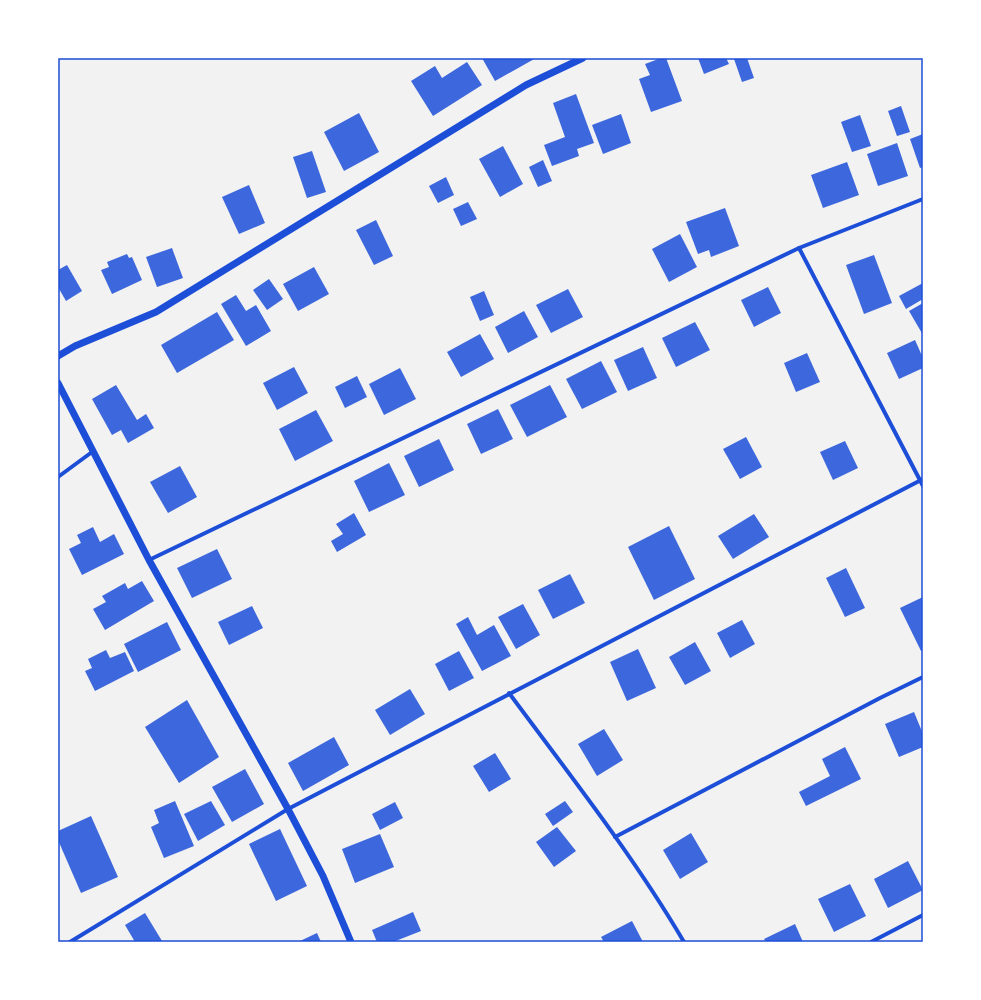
<svg xmlns="http://www.w3.org/2000/svg" width="981" height="1000" font-family="Rubik,sans-serif">
<rect width="100%" height="100%" fill="#f2f2f2"/>
<g fill="#3d67dc">
<path d="M482,58H536L495,81Z"/>
<path d="M661,58H666L682,101L651,112L639,79L650,75L645,64Z"/>
<path d="M698,58H726L729,64L704,74Z"/>
<path d="M736,58H747L754,78L742,82L734,59Z"/>
<path d="M467,62L482,85L433,116L411,81L435,66L442,78Z"/>
<path d="M576,94L594,143L577,149L579,156L552,166L544,145L565,137L553,103Z"/>
<path d="M901,106L910,132L897,136L888,111Z"/>
<path d="M359,113L379,152L344,171L324,132Z"/>
<path d="M621,114L631,143L603,154L592,125Z"/>
<path d="M860,115L871,146L852,152L841,122Z"/>
<path d="M923,134V167L920,168L910,139Z"/>
<path d="M897,143L908,176L878,186L867,154Z"/>
<path d="M503,146L523,184L500,197L479,159Z"/>
<path d="M312,151L326,192L307,198L293,157Z"/>
<path d="M543,160L552,181L538,187L529,167Z"/>
<path d="M847,162L859,195L823,208L811,175Z"/>
<path d="M446,177L454,195L438,203L429,186Z"/>
<path d="M249,185L265,223L239,234L222,197Z"/>
<path d="M468,202L477,219L461,226L453,209Z"/>
<path d="M725,208L739,246L711,257L709,250L698,254L686,222Z"/>
<path d="M376,220L393,256L374,265L356,230Z"/>
<path d="M680,234L697,267L669,282L652,249Z"/>
<path d="M172,248L183,278L157,287L146,257Z"/>
<path d="M127,254L129,258L132,257L142,280L112,294L101,270L109,267L107,262Z"/>
<path d="M874,255L892,303L864,314L846,265Z"/>
<path d="M67,265L82,291L66,301L58,287V270Z"/>
<path d="M314,267L329,294L298,311L283,284Z"/>
<path d="M269,279L283,299L267,310L253,290Z"/>
<path d="M923,283V299L906,309L899,296Z"/>
<path d="M768,287L781,313L754,327L741,300Z"/>
<path d="M568,289L583,317L551,333L536,305Z"/>
<path d="M484,291L494,315L480,321L470,297Z"/>
<path d="M236,295L246,311L256,305L271,331L246,346L221,304Z"/>
<path d="M923,303V335L909,311Z"/>
<path d="M524,311L538,337L508,353L495,327Z"/>
<path d="M217,312L234,340L177,373L161,345Z"/>
<path d="M695,322L710,350L676,367L662,338Z"/>
<path d="M480,334L494,359L461,377L447,352Z"/>
<path d="M915,340L923,358V368L899,379L887,353Z"/>
<path d="M643,347L657,378L628,391L614,360Z"/>
<path d="M807,353L820,382L796,392L784,363Z"/>
<path d="M601,361L617,392L582,409L566,379Z"/>
<path d="M294,367L308,393L277,410L263,383Z"/>
<path d="M400,368L416,399L384,415L369,384Z"/>
<path d="M357,376L367,397L345,408L335,387Z"/>
<path d="M116,385L137,420L146,414L154,428L128,443L121,430L112,435L92,399Z"/>
<path d="M550,385L567,417L527,437L510,405Z"/>
<path d="M498,409L513,439L481,454L467,424Z"/>
<path d="M316,410L333,441L295,461L279,429Z"/>
<path d="M746,437L762,467L740,479L723,449Z"/>
<path d="M439,439L454,470L419,487L404,456Z"/>
<path d="M845,441L858,468L833,480L820,452Z"/>
<path d="M389,463L405,495L369,512L354,481Z"/>
<path d="M180,466L197,497L168,513L150,482Z"/>
<path d="M354,513L366,535L337,552L331,541L343,534L336,524Z"/>
<path d="M754,514L769,537L733,559L718,536Z"/>
<path d="M669,526L695,579L654,600L628,547Z"/>
<path d="M93,527L100,542L114,534L124,554L82,575L69,549L81,543L77,535Z"/>
<path d="M217,549L232,579L192,598L177,568Z"/>
<path d="M846,568L865,608L845,617L826,578Z"/>
<path d="M570,574L585,603L553,619L538,590Z"/>
<path d="M142,581L154,601L105,630L93,609L106,602L102,596L125,583L128,589Z"/>
<path d="M923,597V650L921,651L900,608Z"/>
<path d="M523,604L540,635L516,649L498,617Z"/>
<path d="M252,606L263,628L229,645L218,622Z"/>
<path d="M468,617L477,635L494,625L511,656L482,671L456,624Z"/>
<path d="M742,620L755,644L730,658L717,633Z"/>
<path d="M167,622L181,650L138,672L124,644Z"/>
<path d="M695,642L711,671L685,685L669,657Z"/>
<path d="M638,649L656,688L627,701L610,662Z"/>
<path d="M106,650L110,658L125,652L134,671L95,691L85,671L92,668L88,659Z"/>
<path d="M459,651L474,678L449,691L435,664Z"/>
<path d="M410,689L425,714L390,735L375,710Z"/>
<path d="M187,700L219,757L179,783L145,727Z"/>
<path d="M914,712L923,734V747L899,757L885,724Z"/>
<path d="M604,729L623,760L597,776L578,744Z"/>
<path d="M334,737L349,765L303,791L288,763Z"/>
<path d="M845,747L861,779L806,806L799,792L830,776L822,759Z"/>
<path d="M495,753L511,779L489,792L473,766Z"/>
<path d="M245,769L264,804L232,822L212,787Z"/>
<path d="M175,801L194,846L164,858L151,827L159,823L154,810Z"/>
<path d="M211,801L225,825L198,841L184,814Z"/>
<path d="M565,801L573,812L553,826L545,814Z"/>
<path d="M395,802L403,818L380,830L372,814Z"/>
<path d="M91,816L118,877L81,893L58,840V831Z"/>
<path d="M557,827L576,851L554,867L536,842Z"/>
<path d="M280,829L307,886L276,901L249,844Z"/>
<path d="M691,833L708,862L680,879L663,850Z"/>
<path d="M380,834L394,867L355,883L342,849Z"/>
<path d="M908,861L923,890L888,908L874,879Z"/>
<path d="M850,884L866,916L834,932L818,899Z"/>
<path d="M413,912L421,931L393,942H377L372,930Z"/>
<path d="M145,913L162,941L160,942H135L125,925Z"/>
<path d="M632,921L643,942H604L601,937Z"/>
<path d="M795,924L803,942H766L764,939Z"/>
<path d="M317,933L321,942H298Z"/>
</g>
<g fill="none" stroke-linecap="round" stroke-linejoin="round">
<g stroke="#1d4ed8" stroke-width="4">
<path d="M799,248L923,486"/>
<path d="M58,477L92,452"/>
<path d="M149,560L799,248L923,199"/>
<path d="M509,693C569,774 633,855 684,942"/>
<path d="M615,837L880,698L923,677"/>
<path d="M70,942L288,809L923,479"/>
<path d="M871,942L923,915"/>
</g>
<g stroke="#1d4ed8" stroke-width="7">
<path d="M58,356L75,346L156,312L526,85L583,58"/>
<path d="M58,383L149,560L288,809L323,876L351,942"/>
</g>
</g>
<rect width="981" height="1000" fill="none" stroke="#ffffff" stroke-width="118"/>
<rect x="59" y="59" width="863" height="882" fill="none" stroke="#1d4ed8" stroke-width="1.5"/>
</svg>
